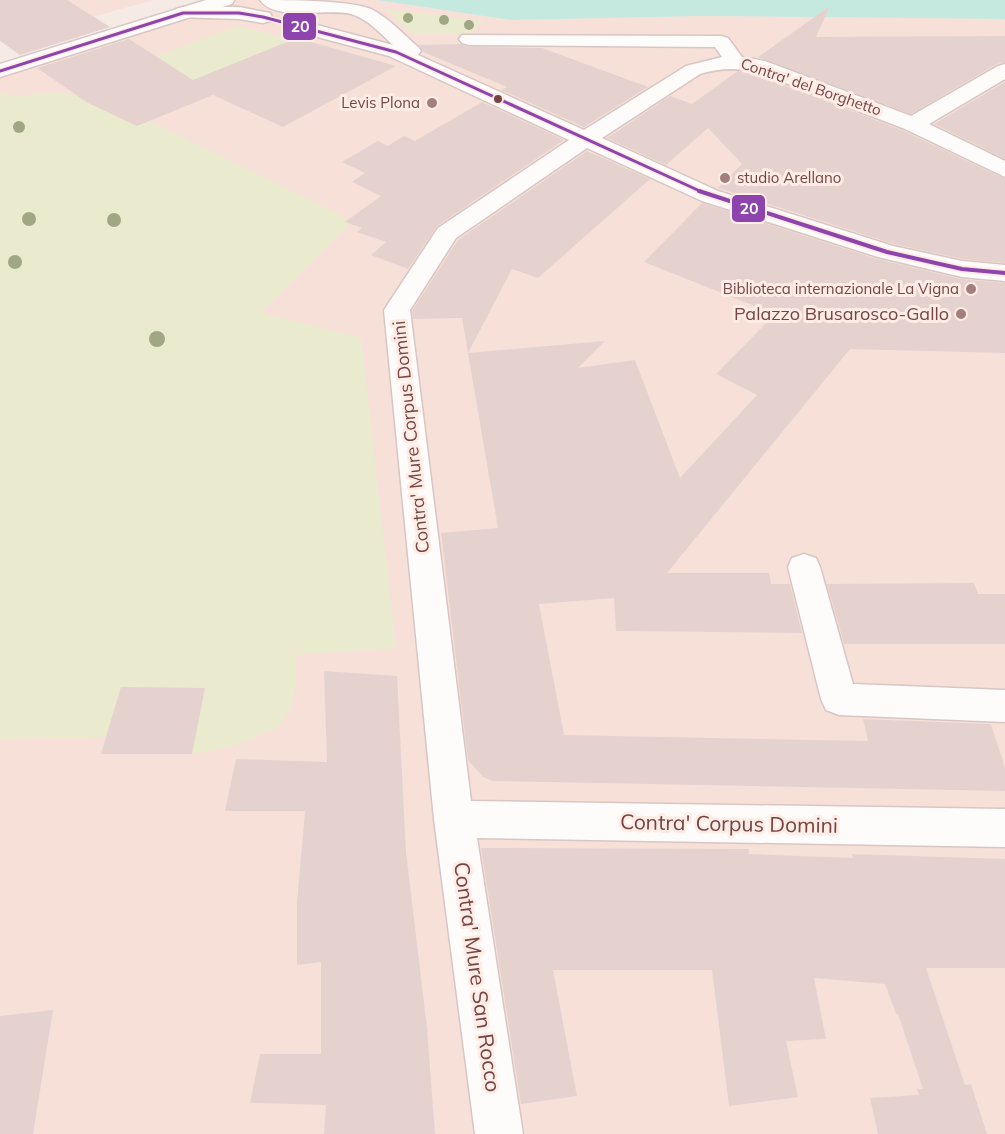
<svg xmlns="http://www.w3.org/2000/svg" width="1005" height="1134" font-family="Mulish,sans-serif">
<rect width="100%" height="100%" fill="#f6eae5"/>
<g fill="#f7e0d8">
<path d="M0,0H154L0,42Z"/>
<path d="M231,0H377L510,20L702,16L1005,19V1134H0V73Z"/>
</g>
<g fill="#eaebce">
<path d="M385,9L482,21L471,34H412Z"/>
<path d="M239,26L293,40L111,114L137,126L150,121L353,221L261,313L361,338L396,648L295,655C298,678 296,709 278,726C274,730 266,732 261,734C236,747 212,752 184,754L199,717L205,688L121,687L106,737L0,739V92C28,104 55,80 87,102L175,69L156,56Z"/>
</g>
<path fill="#c6e9df" d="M377,0H1005V19L702,16L510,20Z"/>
<g fill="#e5d2cf">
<path d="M0,0H67L110,27L20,55L0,41Z"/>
<path d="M830,6L816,37L1005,36V62L997,64L911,114L758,57Z"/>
<path d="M297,38L396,66L283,127L213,95L137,126L88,103L37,68L129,39L193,80Z"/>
<path d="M460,44L469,47L542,48L648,87L584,127L501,90L507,87L423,52L419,45Z"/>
<path d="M738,71L753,73L904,131L1005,179V263L962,259L894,244L718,188L742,164L708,128L666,165L607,138L670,96L692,104Z"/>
<path d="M1005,82V159L934,124Z"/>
<path d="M482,102L564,140L437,226L408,269L371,255L386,242L357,232L362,228L345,222L381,196L352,182L365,173L342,162L378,141L388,146L404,136L415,141Z"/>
<path d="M587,151L650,179L538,278L512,269L468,353L462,318L413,319L412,311L458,240Z"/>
<path d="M702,203L877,259L961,279L1005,283V353L850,349L667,573H769L771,584H790L802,633L616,631L614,598L539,604L564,735L868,741L863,719L991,724L1005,768V791L493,781L483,777L468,760L441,533L498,528L468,353L605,341L578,368L635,360L680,478L757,395L716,374L775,314L644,262Z"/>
<path d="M974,583L978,594H1005V644H844L827,584Z"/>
<path d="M324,671L397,676L406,852L427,1028L435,1134H324L326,1105L250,1103L260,1054H321V962L297,965V903L305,811H225L236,759L327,762Z"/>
<path d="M121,687L205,688L192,754H101Z"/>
<path d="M481,848L749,849V854L799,856L853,858L852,854L1005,859V968H926L965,1085L971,1084L987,1134H878L870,1098L919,1095L917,1089H923L898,1014H896L885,984L814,978L826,1039L786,1041L798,1097L729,1106L712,970H553L577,1096L521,1104Z"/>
<path d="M53,1010L33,1134H0V1016Z"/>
</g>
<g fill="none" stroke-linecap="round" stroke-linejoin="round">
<defs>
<g id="minor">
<path d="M260,0C287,0 348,0 371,9C389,18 403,34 418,47L421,51L418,55L584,130L686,66L722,57L715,47H710L469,45L462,43L459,39L462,35L721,36L728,38L742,57L765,61L911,116L998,66L1005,64V79L929,124L1005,161V177L905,129L754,71C735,68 719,68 700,74L602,138L718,191L893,246L962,261L1005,265V281L962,277L878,257L702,201L587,148L456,238L410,310L471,801L1005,809V847L477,838L523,1134H475L434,819L384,310L438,228L569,140L389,56L310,35L307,31L310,27L317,25L393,45C381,34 368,19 351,14C328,8 275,22 260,0Z"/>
<path d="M183,7H239L270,13L272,17L270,21L263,23L239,19L176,17L174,13L176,9Z"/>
<path d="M804,554L816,558L820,567L853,684L1005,690V722L839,715L826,710L821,699L788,567L792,558Z"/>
</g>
<path id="secondary" d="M206,0H234L232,4L0,77V64Z"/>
</defs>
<use href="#minor" stroke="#d7c6c3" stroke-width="3"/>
<use href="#secondary" stroke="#d8c6c5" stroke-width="3"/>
<use href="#minor" fill="#fefcfb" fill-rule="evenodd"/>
<use href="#secondary" fill="#fefcfb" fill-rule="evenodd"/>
<defs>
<path id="bus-1-far1" d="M0,71L183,13H239L263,17L396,52L702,192"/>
<path id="bus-1" d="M699,191L887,252L962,269L1005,273"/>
</defs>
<use href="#bus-1-far1" stroke="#ffece5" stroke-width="6"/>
<use href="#bus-1" stroke="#ffece5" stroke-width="8"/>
<use href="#bus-1-far1" stroke="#8e44ad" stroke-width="3"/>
<use href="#bus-1" stroke="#8e44ad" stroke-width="4"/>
</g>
<g fill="#a1a785">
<circle cx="408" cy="18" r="5"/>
<circle cx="444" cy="20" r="5"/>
<circle cx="469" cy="25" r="5"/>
<circle cx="19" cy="127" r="6"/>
<circle cx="29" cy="219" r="7"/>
<circle cx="114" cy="220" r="7"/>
<circle cx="15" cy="262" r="7"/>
<circle cx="157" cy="339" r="8"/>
</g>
<circle fill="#754545" stroke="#ffece5" stroke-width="2" cx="498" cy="99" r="5"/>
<g fill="#a27f7d" stroke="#ffece5" stroke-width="2">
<circle cx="432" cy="103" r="6"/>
<circle cx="725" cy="178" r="6"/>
<circle cx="971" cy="289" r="6"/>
<circle cx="961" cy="314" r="6"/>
</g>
<g text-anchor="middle" stroke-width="6" stroke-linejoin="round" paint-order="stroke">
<g font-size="15" fill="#754545" stroke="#ffece5">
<text transform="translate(811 87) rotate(19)" y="5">Contra' del Borghetto</text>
</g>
<g font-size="15" fill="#754545" stroke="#ffece5" text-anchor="end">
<text x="420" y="108">Levis Plona</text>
<text x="737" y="183" text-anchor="start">studio Arellano</text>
<text x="959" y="294">Biblioteca internazionale La Vigna</text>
</g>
<g font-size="18" fill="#754545" stroke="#ffece5" text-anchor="end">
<text x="949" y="320">Palazzo Brusarosco-Gallo</text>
</g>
<g font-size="18" fill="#754545" stroke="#ffece5">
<text transform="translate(411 437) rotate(-96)" y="6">Contra' Mure Corpus Domini</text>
</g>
<g font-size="21" fill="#754545" stroke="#ffece5">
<text transform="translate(729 824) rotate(1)" y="7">Contra' Corpus Domini</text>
<text transform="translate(477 977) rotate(82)" y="7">Contra' Mure San Rocco</text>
</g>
</g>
<g stroke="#ffece5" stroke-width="2">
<rect x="282" y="12" width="35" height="29" rx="6" fill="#8e44ad"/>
<rect x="731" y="194" width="35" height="29" rx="6" fill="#8e44ad"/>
</g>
<g font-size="16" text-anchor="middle" font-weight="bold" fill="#fff">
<text x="300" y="32">20</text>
<text x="749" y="214">20</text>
</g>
</svg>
